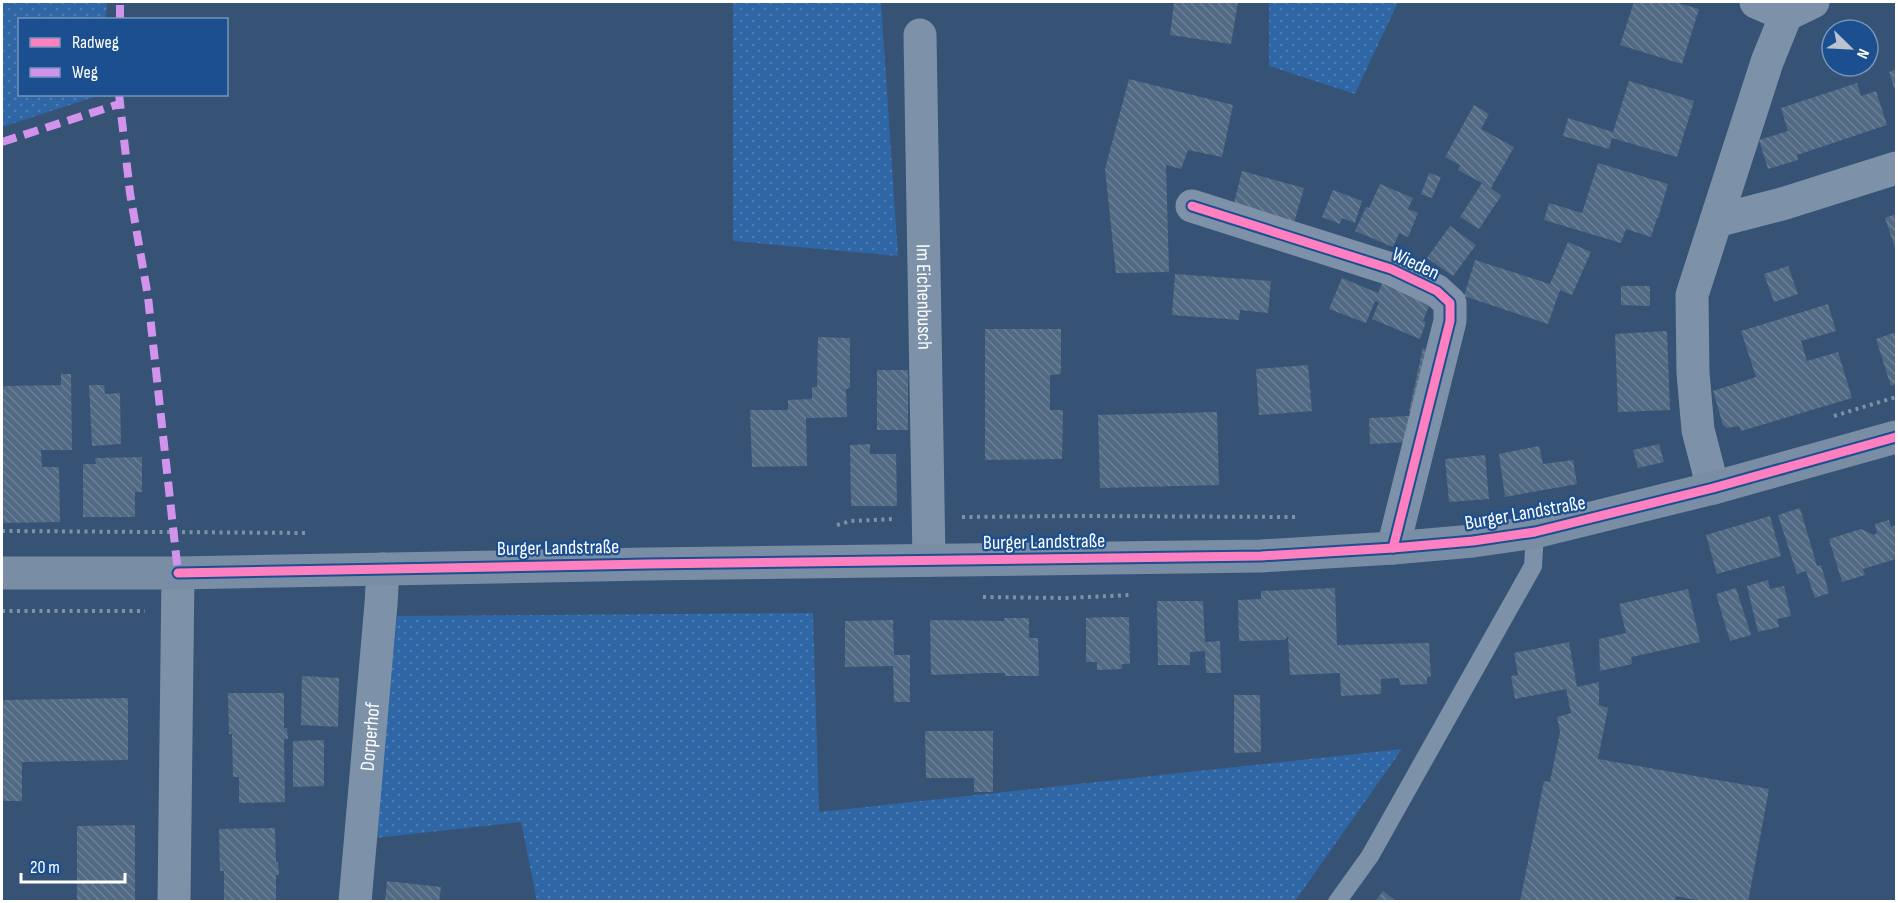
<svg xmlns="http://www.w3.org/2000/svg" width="1898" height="903" font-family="'Sofia Sans Condensed',sans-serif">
<defs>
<pattern id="grass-dots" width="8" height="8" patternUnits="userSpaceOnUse" patternTransform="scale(1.5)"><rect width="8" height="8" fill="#2f66a5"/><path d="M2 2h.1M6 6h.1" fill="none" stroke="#4e7db2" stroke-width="1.8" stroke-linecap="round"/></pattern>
<pattern id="building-back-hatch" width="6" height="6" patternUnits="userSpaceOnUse" patternTransform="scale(1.5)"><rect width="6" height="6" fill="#526984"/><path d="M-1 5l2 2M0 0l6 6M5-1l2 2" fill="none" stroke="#6c8096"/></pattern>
</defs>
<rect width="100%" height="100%" fill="#365274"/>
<g fill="url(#grass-dots)">
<path d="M2,2H107L106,19L20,20V94L100,95L2,127Z"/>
<path d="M733,2H881L898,256L733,241Z"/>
<path d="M1269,2H1398L1355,94L1269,66Z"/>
<path d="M813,613L819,812L1402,749L1295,901H537L521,822L375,838L397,616Z"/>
</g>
<g fill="url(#building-back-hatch)">
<path d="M1174,2H1238L1231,44L1170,35Z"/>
<path d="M1634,2H1674L1699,9L1682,64L1620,45Z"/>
<path d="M1896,69V93L1889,72Z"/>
<path d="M1129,79L1233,105L1222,157L1188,150L1181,169L1166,165L1169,272L1116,273L1105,169Z"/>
<path d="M1629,81L1694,101L1677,157L1612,138L1609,149L1563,136L1568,118L1613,132Z"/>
<path d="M1857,83L1861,96L1876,91L1887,125L1797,155L1798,160L1768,169L1759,140L1788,131L1781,108Z"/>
<path d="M1474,105L1489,114L1481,129L1514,147L1491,188L1501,196L1479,229L1460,217L1482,183L1458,170L1460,165L1445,157Z"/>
<path d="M1598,163L1668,184L1658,218H1657L1651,237L1626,229L1621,243L1544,220L1549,203L1582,213Z"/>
<path d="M1242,171L1304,188L1294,223L1233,207Z"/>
<path d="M1429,173L1441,177L1432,198L1421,194Z"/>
<path d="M1380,184L1413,198L1408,209L1418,213L1408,237L1399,233L1393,247L1355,231L1366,207L1369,208Z"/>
<path d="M1333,190L1362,201L1355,223L1342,218L1340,224L1322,217Z"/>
<path d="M1896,214V251L1885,218Z"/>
<path d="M1450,226L1476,245L1453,276L1427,258Z"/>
<path d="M1568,242L1591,252L1572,295L1560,290L1548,324L1464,296L1475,260L1550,284Z"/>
<path d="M1788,266L1798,294L1774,302L1764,274Z"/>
<path d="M1175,274L1271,281L1268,313L1240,310L1239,320L1172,315Z"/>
<path d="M1342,278L1378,293L1384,279L1432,298L1423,321L1426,322L1420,339L1372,319L1379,302L1375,301L1366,323L1329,309Z"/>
<path d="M1621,286H1650V306L1621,305Z"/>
<path d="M1828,304L1836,331L1801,341L1807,361L1838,352L1852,398L1741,431L1739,426L1727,428L1723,425L1713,391L1756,377L1741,331Z"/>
<path d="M985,329H1061V374L1050,375V410H1063L1062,459L985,460Z"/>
<path d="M1667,331L1670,410L1618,412L1615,334Z"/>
<path d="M1896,332V384L1891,386L1876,339Z"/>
<path d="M818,337L850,338V388L846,389L847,417L806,418L807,466L752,467L750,410H788V400L812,399V387H817Z"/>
<path d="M1423,348L1437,356L1425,409L1409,411Z"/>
<path d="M1308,365L1312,411L1259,415L1256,369Z"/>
<rect x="877" y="370" width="31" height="60"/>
<path d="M61,374H71L72,450H41L42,467H59L60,522L2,523V386L61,385Z"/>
<path d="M89,385H104L105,394L120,393L121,444L92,446Z"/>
<path d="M1217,412L1219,485L1100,488L1098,415Z"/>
<path d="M1409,416L1410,442L1370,444L1369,418Z"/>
<path d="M870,444V454H896L897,506H851L850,445Z"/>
<path d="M1659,444L1664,462L1638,468L1633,450Z"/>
<path d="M1539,446L1543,464L1573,460L1577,484L1505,497L1499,454Z"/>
<path d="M1485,455L1489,499L1449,502L1445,459Z"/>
<path d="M142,457V492H135V517H83V464H96L95,458Z"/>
<path d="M1800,508L1817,566L1821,565L1829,593L1815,598L1806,571L1797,574L1778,515Z"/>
<path d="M1770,516L1781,556L1717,574L1706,535Z"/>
<path d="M1889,520L1891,527L1896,525V559L1863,569L1865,575L1842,582L1829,539L1861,529L1874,535L1877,533L1875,524Z"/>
<path d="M1768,580L1770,589L1784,586L1791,616L1777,619L1779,627L1758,632L1747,586Z"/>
<path d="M1335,588L1337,645L1429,643L1431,677H1427V684L1400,685L1399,678L1381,679V694L1341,696L1340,673L1290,675L1288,636L1285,640L1239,641L1238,600L1261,599V591Z"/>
<path d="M1736,588L1751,635L1730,641L1716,594Z"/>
<path d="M1688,589L1700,642L1631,657L1632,664L1600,671L1599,639L1626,633L1619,604Z"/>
<path d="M1157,601H1203L1205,642L1220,641L1221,673H1206L1205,651L1190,652V665H1158Z"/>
<path d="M1106,617H1129L1130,664H1122V669L1097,670V662H1086V618Z"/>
<path d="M1004,618H1029V638H1038L1039,676H1005V673H987L931,675L930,620L1004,621Z"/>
<path d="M893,620L894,655H910V702H894L893,666L845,667V621Z"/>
<path d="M1569,642L1577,687L1599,682V705L1608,708L1598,759L1769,789L1748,902H1706L1676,896L1675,902H1520L1544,781L1550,782L1560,732L1557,717L1571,713L1566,689L1515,699L1511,676L1518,675L1514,653Z"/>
<path d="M302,676L339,678L338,727L301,725Z"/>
<path d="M228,693H284V728H287L288,739H284L285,802L239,803V777H233L232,734H229Z"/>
<path d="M1234,695H1260L1261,752L1234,753Z"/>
<path d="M128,698V760L22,762V801H2V700Z"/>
<path d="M925,731H993V792H974V778H926Z"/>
<path d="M324,740V786L293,787V741Z"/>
<path d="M135,825V902H77V826Z"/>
<path d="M275,828L276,862H278L279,875H276V902H224V871H220L219,829Z"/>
<path d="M387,881L441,887L439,902H385Z"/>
<path d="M1383,891L1397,902H1375Z"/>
</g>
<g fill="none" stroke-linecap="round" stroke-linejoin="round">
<g stroke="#7d92a8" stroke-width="4" stroke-dasharray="3 4.5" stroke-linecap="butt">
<path d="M1834,416L1896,397"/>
<path d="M962,517L1075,516L1296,517"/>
<path d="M837,525L851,521L894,519"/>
<path d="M2,531L308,533"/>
<path d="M983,597L1066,598L1131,595"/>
<path d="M2,611H145"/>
</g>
<path stroke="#7d92a8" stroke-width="18" d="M1337,902L1370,856L1533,566L1535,532"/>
<g stroke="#7d92a8" stroke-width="33">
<path d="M1756,2L1786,15"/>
<path id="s1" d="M920,35L929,560"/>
<path d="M1192,206L1391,269L1437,291L1450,303V321L1393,548"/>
<path d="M1716,221L1782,204L1896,168"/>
<path d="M1713,488L1698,430L1693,373L1692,295L1767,62L1786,15L1813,2"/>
<path d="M174,902L178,573"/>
<path id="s2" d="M355,902L381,604L383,569"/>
</g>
<path stroke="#798da4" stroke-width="33" d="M2,573H178L647,564L1261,556L1393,548L1473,541L1535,532L1713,488L1896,437"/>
<g stroke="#d193ec" stroke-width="8" stroke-dasharray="15 8" stroke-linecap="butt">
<path d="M120,20V2"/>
<path d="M119,94L130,193L148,297L178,573"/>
<path d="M2,142L119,104"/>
</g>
<defs>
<g id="cycleway">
<path d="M1192,206L1391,269L1437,291L1450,303V321L1393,548"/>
<path d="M178,573L647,564L1261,556L1393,548L1473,541L1535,532L1713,488L1896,437"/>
</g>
</defs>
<use href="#cycleway" stroke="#1b4f8f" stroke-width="13"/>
<use href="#cycleway" stroke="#ff80c0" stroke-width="9"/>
</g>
<g text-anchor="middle" stroke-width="4.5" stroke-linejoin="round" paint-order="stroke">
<g font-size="20" fill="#fff" stroke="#1b4f8f">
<text transform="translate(1416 263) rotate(25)" y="7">Wieden</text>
<text dy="7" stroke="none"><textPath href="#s1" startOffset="262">Im Eichenbusch</textPath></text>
<text transform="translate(1525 512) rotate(-10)" y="7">Burger Landstraße</text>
<text transform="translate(1044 541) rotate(-1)" y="7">Burger Landstraße</text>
<text transform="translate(558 547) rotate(-1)" y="7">Burger Landstraße</text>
<text dy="7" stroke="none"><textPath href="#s2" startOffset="166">Dorperhof</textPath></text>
</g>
</g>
<rect width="1898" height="903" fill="none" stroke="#ffffff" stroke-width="6"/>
<rect x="18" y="18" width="210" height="78" fill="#1b4f8f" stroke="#7695bc" stroke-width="1.5"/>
<rect x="30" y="38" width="30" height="9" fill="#ff80c0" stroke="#7695bc" stroke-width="1.5"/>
<text x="72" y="48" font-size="18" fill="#ffffff">Radweg</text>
<rect x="30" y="68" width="30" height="9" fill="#d193ec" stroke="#7695bc" stroke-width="1.5"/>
<text x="72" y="78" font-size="18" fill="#ffffff">Weg</text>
<g transform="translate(1850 48) rotate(114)"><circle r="28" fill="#1b4f8f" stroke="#7695bc" stroke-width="1.5"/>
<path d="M0-4.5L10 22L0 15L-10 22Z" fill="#b9c2ce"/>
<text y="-9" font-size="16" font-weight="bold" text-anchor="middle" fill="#ffffff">N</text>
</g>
<path d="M21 873v9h104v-9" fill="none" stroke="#ffffff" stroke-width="3"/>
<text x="30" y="873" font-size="18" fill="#ffffff" stroke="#1b4f8f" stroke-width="4.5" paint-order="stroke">20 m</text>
</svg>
